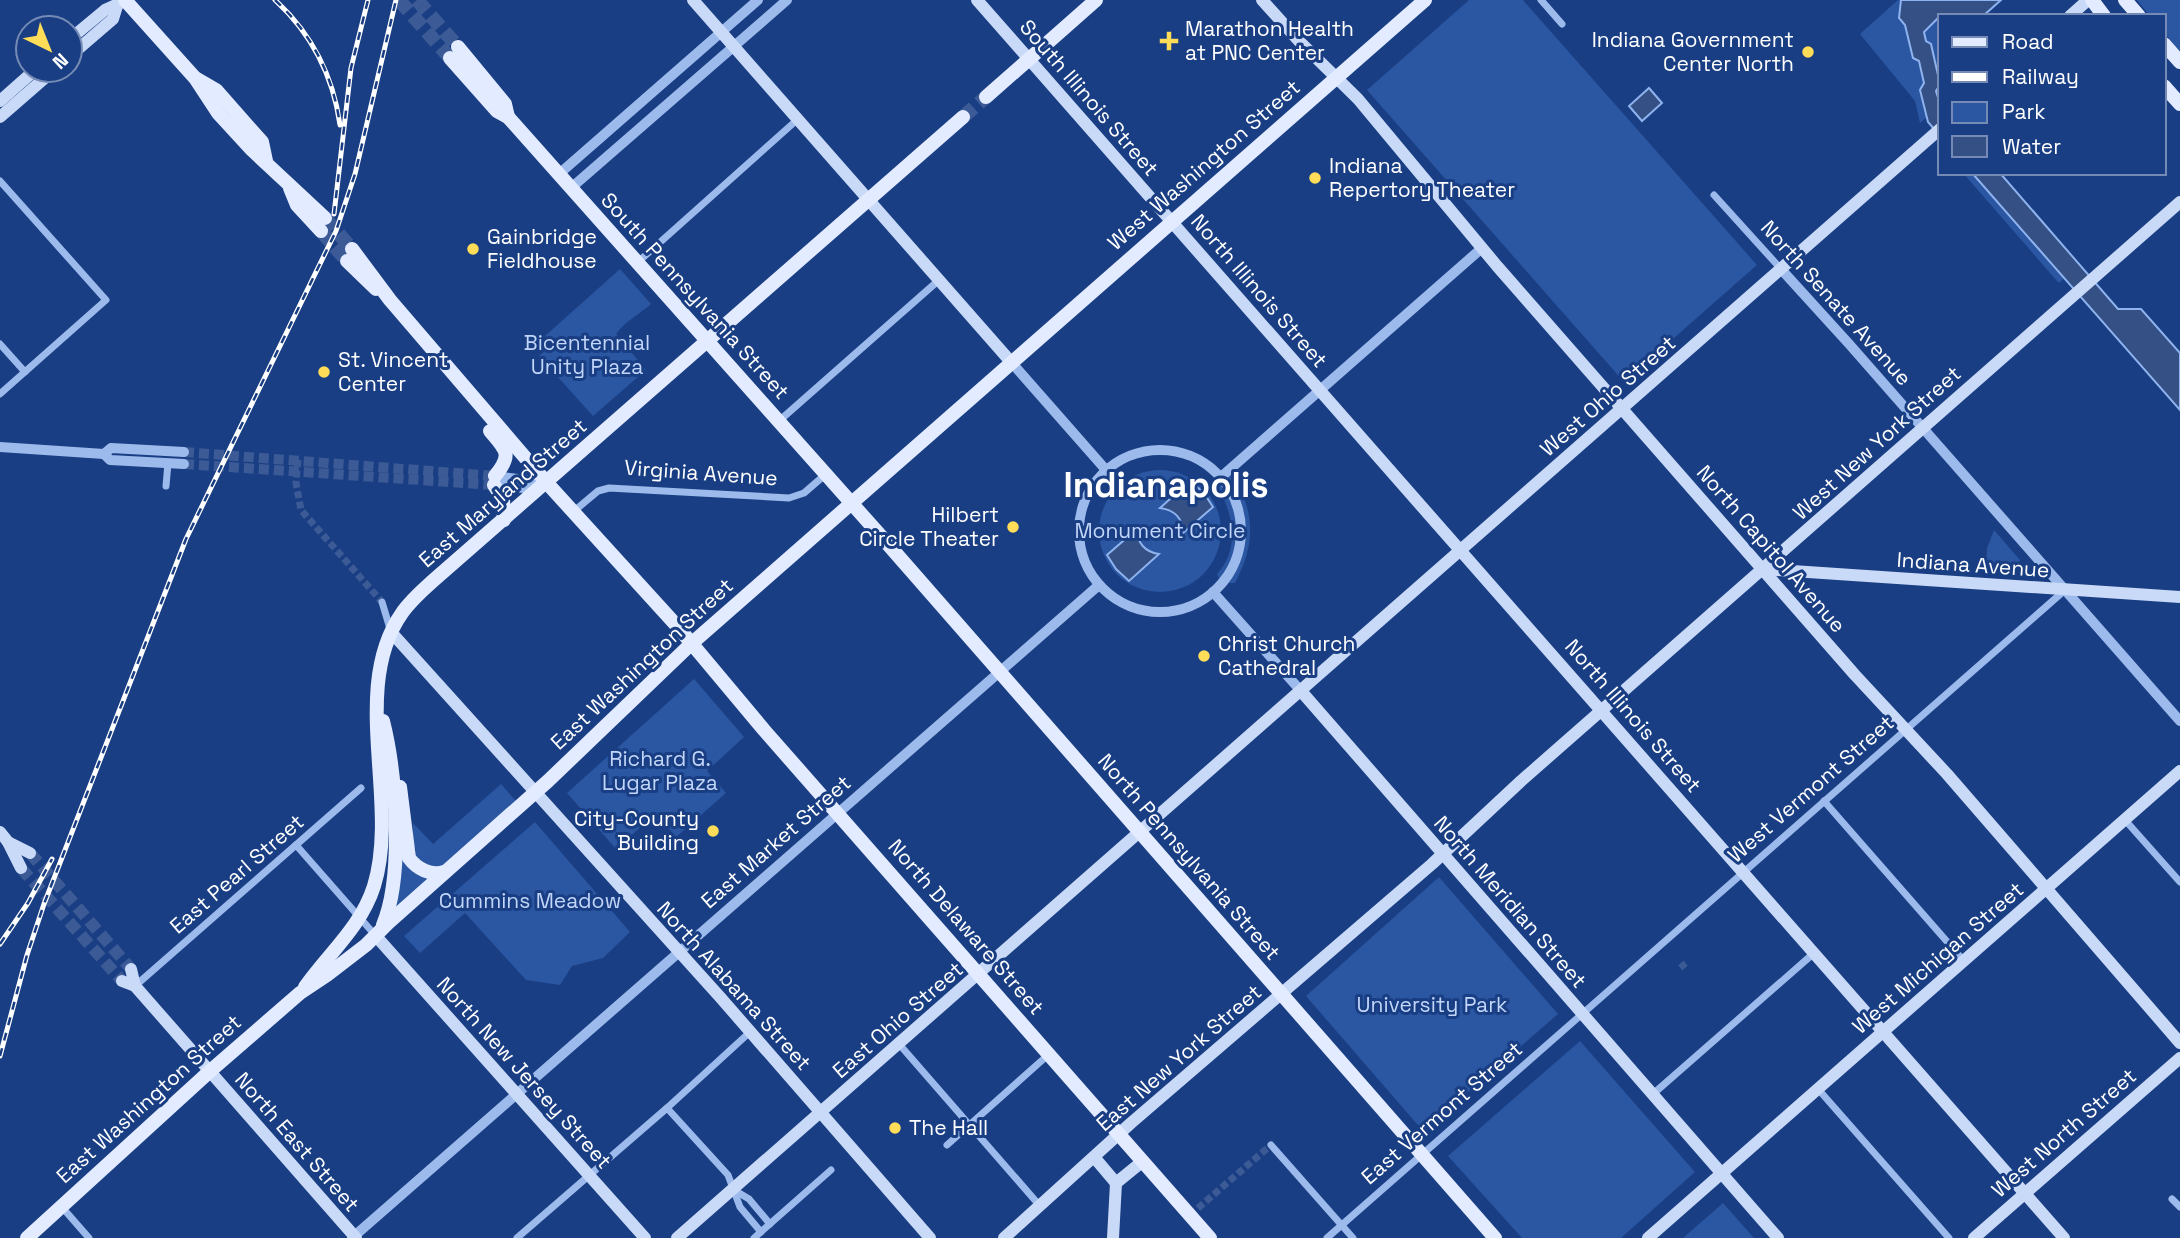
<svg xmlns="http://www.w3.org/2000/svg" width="2180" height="1238" font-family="'Space Grotesk',sans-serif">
<rect width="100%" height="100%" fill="#193e83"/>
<g fill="#2b56a2">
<path d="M1469,0H1523L1757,265L1624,382L1367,90Z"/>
<path d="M1898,0H1901L1913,58L1919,61L1924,83L1920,90L1927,117L1920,123L1915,101L1860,34Z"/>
<path d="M2137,0H2180V51L2164,33V16H2150Z"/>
<path d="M1940,17V84L1924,32Z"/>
<path d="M1963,173H1972L2064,278L2059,283L2057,281Z"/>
<path d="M620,269L651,304C640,314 625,321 616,334L646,370L593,416L539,356L552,344L545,336Z"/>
<circle cx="1160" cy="531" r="61"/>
<path d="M1231,475C1237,480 1239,486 1242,493C1256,525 1251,553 1235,583H1225L1219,579L1217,574C1241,548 1233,512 1216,484L1218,479Z"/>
<path d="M1994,530L2020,560L2016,568L1986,564L1987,548Z"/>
<path d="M694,679L744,737L707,771L726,793L676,837L663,822L660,824L653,816L616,849L567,793Z"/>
<path d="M501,784L516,801L395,908L402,859L416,851L413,841V823L433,844Z"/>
<path d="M535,822L630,932L603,958L572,966L560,985L526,980L465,913L420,953L404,936Z"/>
<path d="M1439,877L1558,1014L1423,1131L1306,996Z"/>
<path d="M1580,1041L1695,1172L1621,1238H1522L1448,1156Z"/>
<path d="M1723,1203L1754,1238H1683Z"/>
</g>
<g fill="#345084" stroke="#8fb3ee" stroke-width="2">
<path d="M1901,0H2001L1983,16H1940L1924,32L1926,41L1931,44L1940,84L1936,91L1940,104V136L1928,122L1920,90L1924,83L1919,61L1913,58L1905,25L1899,18Z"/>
<path d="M1649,88L1662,103L1642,121L1629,106Z"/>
<path d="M1972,173H2000L2118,309H2141L2180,353V410Z"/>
<path d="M1190,481L1204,493L1213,507L1183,533C1183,519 1175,510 1160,508Z"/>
<path d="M1137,529C1137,543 1145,552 1159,554L1129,581L1116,569L1107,555Z"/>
</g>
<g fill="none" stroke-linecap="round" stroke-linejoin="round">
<g stroke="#3c5b96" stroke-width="7" stroke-dasharray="7 3.5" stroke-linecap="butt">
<path d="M298,460L296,483L301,510L382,602"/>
<path d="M1681,963L1685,968"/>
<path d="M1190,1215L1271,1145"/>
</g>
<g stroke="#3c5b96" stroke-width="10" stroke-dasharray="10 5" stroke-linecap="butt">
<path d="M184,452L495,476"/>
<path d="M184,464L494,485"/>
</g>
<g stroke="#3c5b96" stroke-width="12" stroke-dasharray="12 6" stroke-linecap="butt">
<path d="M30,853L131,969"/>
<path d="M21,868L122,981"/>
</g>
<g stroke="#3c5b96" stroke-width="14" stroke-dasharray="14 7" stroke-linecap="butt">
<path d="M399,0L450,58"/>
<path d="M417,0L458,47"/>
<path d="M963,117L986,97"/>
<path d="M325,218L352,249"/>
<path d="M321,231L347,261"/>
</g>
<g stroke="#9dbaec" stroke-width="7">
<path d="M1541,0L1562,24"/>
<path d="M0,181L106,300L0,394"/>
<path d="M1714,195L1781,269"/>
<path d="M638,262L798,119"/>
<path d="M0,344L25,372"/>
<path d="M779,421L939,280"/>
<path d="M166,486L168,463"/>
<path d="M573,512L598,491L609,488L789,498L804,493L826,474"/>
<path d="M382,602L391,632"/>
<path d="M1824,801L1964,961"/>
<path d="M2125,820L2180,882"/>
<path d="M296,845L375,935"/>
<path d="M135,986L361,788"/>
<path d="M899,1044L1040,1206"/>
<path d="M1818,1089L1949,1238"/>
<path d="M1653,1094L1814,953"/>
<path d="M667,1108L728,1175L740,1207L761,1232"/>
<path d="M947,1145L1048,1055"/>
<path d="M1271,1145L1353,1238"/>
<path d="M734,1190L749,1199L770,1224"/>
<path d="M2172,1199L2180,1207"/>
<path d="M61,1206L89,1238"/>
<path d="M517,1238L667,1108L750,1032"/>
<path d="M754,1238L831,1170"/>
<path d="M1327,1238L2065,590"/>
</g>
<g stroke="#9dbaec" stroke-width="10">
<path d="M559,174L758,0"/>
<path d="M571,188L787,0"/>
<path d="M1781,269L1850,345L2180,721"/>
<path d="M1011,362L1106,470"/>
<path d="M0,447L104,454L111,448L184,452"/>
<circle cx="1160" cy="531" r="81"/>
<path d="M104,454L110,460L184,464"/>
<path d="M495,476L541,482"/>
<path d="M1221,477L1482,248"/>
<path d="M494,485L524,488L541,484"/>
<path d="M1213,592L1301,691"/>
<path d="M352,1238L1099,585"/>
</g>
<g stroke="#c9daf8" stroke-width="12">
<path d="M693,0L1011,362"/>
<path d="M977,0L2064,1238"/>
<path d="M1262,0L1299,41L1358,99L1497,266L1855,675L1947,774L2180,1043"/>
<path d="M2070,16L2088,0"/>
<path d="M70,39L105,10L120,3"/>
<path d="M70,56L113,19L117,6"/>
<path d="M0,101L35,70"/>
<path d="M0,117L54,70"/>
<path d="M1763,569L2180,597"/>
<path d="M391,632L720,997L930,1238"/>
<path d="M1301,691L1778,1238"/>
<path d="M0,832L8,842L21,868"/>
<path d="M8,842L30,853"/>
<path d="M375,935L645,1238"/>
<path d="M131,969L135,986L356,1238"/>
<path d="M122,981L135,986"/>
<path d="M1094,1157L1116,1183L1113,1238"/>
<path d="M1116,1183L1143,1161"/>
<path d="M677,1238L1940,129"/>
<path d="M1004,1238L1131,1123L1432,864L1521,781L2180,202"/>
<path d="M1648,1238L2180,771"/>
<path d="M1974,1238L2180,1058"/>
</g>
<g stroke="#e2ebff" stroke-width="14">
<path d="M125,0L195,78L218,113L252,150L325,218"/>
<path d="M2092,0L2104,16"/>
<path d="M2125,0L2139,16"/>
<path d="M2164,44L2180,62"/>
<path d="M458,47L505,104L508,117"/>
<path d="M450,58L497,111L508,117L879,534L1495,1238"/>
<path d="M197,79L216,90L262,142L266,161"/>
<path d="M2164,86L2180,104"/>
<path d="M986,97L1096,0"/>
<path d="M290,188L297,205L321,231"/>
<path d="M352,249L390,300L547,483L677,626L764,730L1210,1238"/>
<path d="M347,261L376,289"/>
<path d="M490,431C506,450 513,454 495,476"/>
<path d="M494,485L503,499L504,520"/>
<path d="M383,721C396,773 404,875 383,925"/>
<path d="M400,787L409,858C417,869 431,876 444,872"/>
<path d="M305,987C329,953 361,927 374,886C400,802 349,688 402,613C411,600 424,589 435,579L963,117"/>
<path d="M27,1238L209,1072L300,993L327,975L366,945L388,923L548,781L691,644L1425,0"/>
</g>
<defs>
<g id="rail">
<path d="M275,0C312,34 333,75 340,125"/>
<path d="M334,214L351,68L368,0"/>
<path d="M0,944L28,903L52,859"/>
<path d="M0,1056L27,955L44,904L186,539L336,231L355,174L396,0"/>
</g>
</defs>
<use href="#rail" stroke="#fff" stroke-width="5"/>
<use href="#rail" stroke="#193e83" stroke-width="2.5" stroke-dasharray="8" stroke-linecap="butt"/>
</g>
<g fill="#ffdd58" stroke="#193e83" stroke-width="2.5">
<path d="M1165.5 30.5h7v7h7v7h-7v7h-7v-7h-7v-7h7z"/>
<circle cx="1808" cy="52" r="7"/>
<circle cx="1315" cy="178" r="7"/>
<circle cx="473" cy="249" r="7"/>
<circle cx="324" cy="372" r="7"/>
<circle cx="1013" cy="527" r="7"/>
<circle cx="1204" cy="656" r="7"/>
<circle cx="713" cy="831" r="7"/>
<circle cx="895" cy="1128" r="7"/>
</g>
<g text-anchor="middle" stroke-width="6" stroke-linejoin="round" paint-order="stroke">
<g font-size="21" fill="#fff" stroke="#193e83" text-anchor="start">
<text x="1185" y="36">Marathon Health<tspan x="1185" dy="24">at PNC Center</tspan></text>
<text x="1794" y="47" text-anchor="end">Indiana Government<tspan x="1794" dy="24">Center North</tspan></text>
<text x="1329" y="173">Indiana<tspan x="1329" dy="24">Repertory Theater</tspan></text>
<text x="487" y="244">Gainbridge<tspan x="487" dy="24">Fieldhouse</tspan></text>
<text x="338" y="367">St. Vincent<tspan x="338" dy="24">Center</tspan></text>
<text x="999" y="522" text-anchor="end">Hilbert<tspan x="999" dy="24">Circle Theater</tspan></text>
<text x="1218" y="651">Christ Church<tspan x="1218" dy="24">Cathedral</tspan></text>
<text x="699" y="826" text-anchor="end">City-County<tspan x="699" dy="24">Building</tspan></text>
<text x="909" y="1135">The Hall</text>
</g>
<g font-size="21" fill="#fff" stroke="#193e83">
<text transform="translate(1089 98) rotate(49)" y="7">South Illinois Street</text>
<text transform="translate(1204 165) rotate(-41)" y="7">West Washington Street</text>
<text transform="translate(1259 291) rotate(49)" y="7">North Illinois Street</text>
<text transform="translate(695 296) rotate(48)" y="7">South Pennsylvania Street</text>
<text transform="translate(1836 303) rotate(48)" y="7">North Senate Avenue</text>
<text transform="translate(1608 396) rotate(-41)" y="7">West Ohio Street</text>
<text transform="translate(1877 443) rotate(-42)" y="7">West New York Street</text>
<text transform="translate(701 473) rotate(4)" y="7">Virginia Avenue</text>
<text transform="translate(503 493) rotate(-41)" y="7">East Maryland Street</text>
<text transform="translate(1771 549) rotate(49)" y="7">North Capitol Avenue</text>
<text transform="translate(1973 565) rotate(4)" y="7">Indiana Avenue</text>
<text transform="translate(642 664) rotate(-43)" y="7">East Washington Street</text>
<text transform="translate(1633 716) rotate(49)" y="7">North Illinois Street</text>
<text transform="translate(1811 789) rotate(-41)" y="7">West Vermont Street</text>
<text transform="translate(776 842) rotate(-41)" y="7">East Market Street</text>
<text transform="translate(1189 857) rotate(49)" y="7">North Pennsylvania Street</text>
<text transform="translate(237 874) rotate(-41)" y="7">East Pearl Street</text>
<text transform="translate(1510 902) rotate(49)" y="7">North Meridian Street</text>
<text transform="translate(966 927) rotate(49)" y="7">North Delaware Street</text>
<text transform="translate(1938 958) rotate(-41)" y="7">West Michigan Street</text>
<text transform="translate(734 986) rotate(48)" y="7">North Alabama Street</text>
<text transform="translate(898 1020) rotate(-41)" y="7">East Ohio Street</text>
<text transform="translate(1179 1058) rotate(-41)" y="7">East New York Street</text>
<text transform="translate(524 1073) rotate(48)" y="7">North New Jersey Street</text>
<text transform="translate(149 1099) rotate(-42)" y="7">East Washington Street</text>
<text transform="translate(1442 1113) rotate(-41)" y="7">East Vermont Street</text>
<text transform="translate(2064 1133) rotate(-41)" y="7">West North Street</text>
<text transform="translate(297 1142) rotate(49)" y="7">North East Street</text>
</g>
<g font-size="21" fill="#c2d6f9" stroke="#193e83">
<text x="587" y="350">Bicentennial<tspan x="587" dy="24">Unity Plaza</tspan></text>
<text x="1160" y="538">Monument Circle</text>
<text x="660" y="766">Richard G.<tspan x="660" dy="24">Lugar Plaza</tspan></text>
<text x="530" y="908">Cummins Meadow</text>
<text x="1432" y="1012">University Park</text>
</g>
<g font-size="35" font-weight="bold" fill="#fff" stroke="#193e83">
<text x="1166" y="497">Indianapolis</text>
</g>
</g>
<rect x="1938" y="14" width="228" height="161" fill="#193e83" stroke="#758bb5" stroke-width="2"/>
<rect x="1952" y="37" width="35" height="10" fill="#e2ebff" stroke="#758bb5" stroke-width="2"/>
<text x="2002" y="49" font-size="21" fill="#ffffff">Road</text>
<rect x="1952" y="72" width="35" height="10" fill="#ffffff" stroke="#758bb5" stroke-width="2"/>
<text x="2002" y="84" font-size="21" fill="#ffffff">Railway</text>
<rect x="1952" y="102" width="35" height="21" fill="#2b56a2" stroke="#758bb5" stroke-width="2"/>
<text x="2002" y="119" font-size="21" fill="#ffffff">Park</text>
<rect x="1952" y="136" width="35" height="21" fill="#345084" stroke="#758bb5" stroke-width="2"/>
<text x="2002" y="154" font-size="21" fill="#ffffff">Water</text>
<g transform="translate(49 49) rotate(137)"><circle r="33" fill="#193e83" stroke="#758bb5" stroke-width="2"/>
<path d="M0-5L12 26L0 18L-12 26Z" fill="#ffdd58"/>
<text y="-10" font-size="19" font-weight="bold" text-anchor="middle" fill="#ffffff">N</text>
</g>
</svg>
